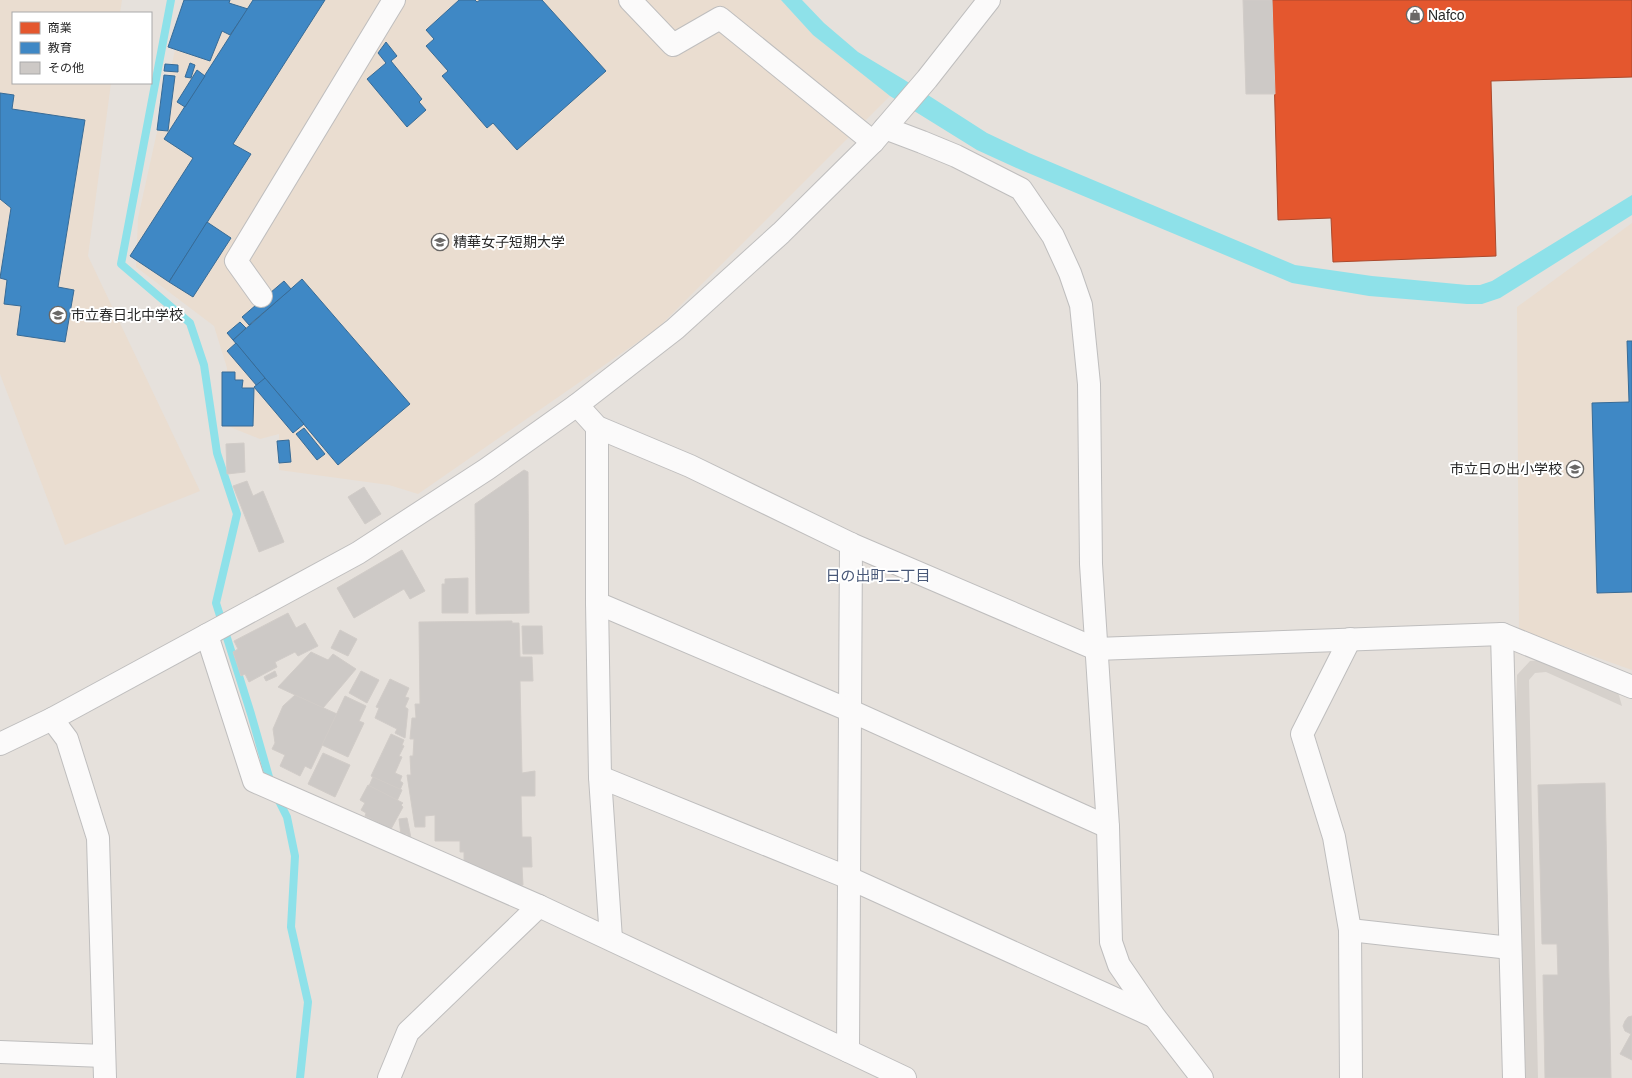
<svg xmlns="http://www.w3.org/2000/svg" width="1632" height="1078" font-family="Helvetica,'Noto Sans JP',sans-serif">
<rect width="100%" height="100%" fill="#e6e1dc"/>
<g fill="#eaddd0">
<path d="M0,0H122L120,13H13V83H111L88,256L200,491L65,545L0,374Z"/>
<path d="M186,0H781L813,35L890,96L658,328L418,494L389,485L279,470V434L260,439L225,425L227,368L214,326L136,267L138,218Z"/>
<path d="M1632,223V670L1519,630L1517,307Z"/>
</g>
<path fill="#d6d1cc" d="M1548,660L1618,692L1622,706L1546,672L1535,673L1529,680L1538,1078H1524L1516,708L1517,675L1530,661Z"/>
<path fill="#8ee1e9" d="M781,0H802L824,23L858,52L903,79L987,133L1029,153L1295,265L1372,276L1467,285H1480L1492,281L1632,195V215L1500,298L1482,304H1467L1369,296L1292,283L1021,170L977,150L890,96L813,35Z"/>
<path fill="#e4572e" stroke="#ab492c" d="M1272,0H1632V77L1491,81L1496,256L1333,262L1331,218L1278,220Z"/>
<g fill="#3f88c5" stroke="#386b96">
<path d="M184,0H230L229,3L248,9L230,35L222,31L210,61L168,47Z"/>
<path d="M253,0H325L233,144L251,154L169,282L130,256L193,158L164,139Z"/>
<path d="M459,0H475L477,2L480,0H542L606,71L517,150L493,123L487,128L442,76L448,71L426,46L434,39L426,30Z"/>
<path d="M386,42L397,56L391,61L422,99L419,102L426,110L407,127L367,79L386,63L378,53Z"/>
<path d="M190,63L195,65L191,78L185,77Z"/>
<path d="M165,64L178,65V72L164,71Z"/>
<path d="M197,70L205,76L185,107L177,102Z"/>
<path d="M164,75L175,76L168,131L157,130Z"/>
<path d="M0,93L14,95L12,109L85,120L58,287L74,290L65,342L17,335L21,306L4,304L7,280L0,278L11,208L0,199Z"/>
<path d="M207,222L231,238L193,297L169,282Z"/>
<path d="M302,279L410,404L338,465L233,340Z"/>
<path d="M284,281L291,289L249,325L242,317Z"/>
<path d="M240,322L246,328L233,340L227,333Z"/>
<path d="M1627,341H1632V592L1597,593L1592,403L1629,402Z"/>
<path d="M236,343L265,378L257,386L227,351Z"/>
<path d="M222,372H235V380H243L242,388H254L253,426H222Z"/>
<path d="M265,378L304,424L293,433L254,387Z"/>
<path d="M304,428L325,454L317,460L296,434Z"/>
<path d="M289,440L291,462L279,463L277,441Z"/>
</g>
<g fill="none" stroke-linecap="round" stroke-linejoin="round">
<g stroke="#8ee1e9" stroke-width="8">
<path d="M171,0L121,264L190,323L204,365L217,453L237,514L216,603L251,714L271,784"/>
<path d="M276,795L287,817L295,856L291,927L308,1002L300,1078"/>
</g>
</g>
<g fill="#cdc9c6" stroke="#d1ccc8">
<path d="M1243,0H1272L1275,94H1246Z"/>
<path d="M244,443L245,472L227,474L226,444Z"/>
<path d="M524,470L528,472L529,613L476,614L475,504Z"/>
<path d="M247,481L253,496L263,491L284,542L259,552L233,486Z"/>
<path d="M364,487L381,514L365,524L348,497Z"/>
<path d="M402,550L425,591L410,599L404,589L354,618L337,588Z"/>
<path d="M468,578V613H442V584H445V579Z"/>
<path d="M288,613L296,628L305,623L318,646L298,656L295,652L275,662L277,667L249,682L245,674L241,676L233,652L238,649L234,641Z"/>
<path d="M512,621V623H519L520,657H532L533,681H520L522,773L535,771V796H521L522,837H531L532,867H522L523,885H516L464,863V852H460V841H435V815L425,816V827H415L407,775H411L410,756H413L414,739H410L412,718H416L415,704H420L419,622Z"/>
<path d="M522,626H542L543,654H523Z"/>
<path d="M340,630L357,639L348,656L331,648Z"/>
<path d="M311,652L328,660L333,654L356,669L323,708L278,687Z"/>
<path d="M275,671L277,676L266,681L264,677Z"/>
<path d="M361,671L379,680L367,703L349,693Z"/>
<path d="M390,679L409,688L405,697L409,698L405,707L408,709L405,738L395,733L397,729L375,718L379,708L376,707Z"/>
<path d="M295,695L337,714L311,769L305,766L300,776L280,766L285,755L272,749L275,743L273,729L283,706Z"/>
<path d="M345,696L366,706L359,721L364,723L348,757L322,745Z"/>
<path d="M391,734L404,740L402,745L404,746L399,756L402,757L395,773L402,776L400,781L403,783L400,790L371,776Z"/>
<path d="M323,753L350,765L335,797L308,784Z"/>
<path d="M373,777L402,790L397,801L369,786Z"/>
<path d="M1605,783L1611,1078H1545L1543,975H1558L1557,944H1542L1538,785Z"/>
<path d="M368,785L403,803L401,805L403,807L391,829L365,816L366,813L361,810L365,803L360,800Z"/>
<path d="M407,818L411,838H408L407,834L401,835L399,819Z"/>
<path d="M1632,1016V1060L1620,1054L1631,1034L1625,1031L1623,1026L1625,1021L1628,1017Z"/>
</g>
<g fill="none" stroke-linecap="round" stroke-linejoin="round">
<defs>
<g id="minor">
<path d="M630,0L673,45L720,18L873,142"/>
<path d="M885,128L922,142L956,156L1021,189L1053,236L1070,273L1081,305L1089,384L1091,564L1108,827L1111,942L1119,965L1154,1016L1202,1078"/>
<path d="M261,296L236,261L394,0"/>
<path d="M577,405L597,427L690,466L851,544L1096,649L1502,634L1632,687"/>
<path d="M597,427V603L600,777L611,939"/>
<path d="M851,544L848,1051L905,1078"/>
<path d="M597,603L851,711L1108,827"/>
<path d="M1502,634L1514,1078"/>
<path d="M207,635L254,781L539,906L848,1051"/>
<path d="M1350,639L1302,734L1334,837L1350,930L1351,1078"/>
<path d="M52,719L67,739L98,838L105,1078"/>
<path d="M0,744L52,719L358,553L487,469L577,405L675,329L781,233L873,142L927,79L989,0"/>
<path d="M600,777L849,878L1153,1016"/>
<path d="M1350,930L1510,948"/>
<path d="M0,1052L104,1056"/>
<path d="M389,1078L408,1032L539,906"/>
</g>
</defs>
<use href="#minor" stroke="#bfbebe" stroke-width="24"/>
<use href="#minor" stroke="#fbfafa" stroke-width="22"/>
</g>
<defs>
<symbol id="shop-ring" viewBox="-11 -11 22 22"><circle r="9.5" fill="#fff" stroke="#6a6866" stroke-width="1.5"/><path d="M-5-2.5h2.3a2.7 3.5 0 0 1 5.4 0H5L5.5 6h-11ZM-1.5-2.5h3a1.5 2.3 0 0 0-3 0Z" fill="#6a6866"/></symbol>
<symbol id="university-ring" viewBox="-11 -11 22 22"><circle r="9.5" fill="#fff" stroke="#6a6866" stroke-width="1.5"/><path d="M0-5L7-2L0 1L-7-2ZM-4 1L0 2.5L4 1V4Q0 6-4 4Z" fill="#6a6866"/></symbol>
<symbol id="school-ring" viewBox="-11 -11 22 22"><circle r="9.5" fill="#fff" stroke="#6a6866" stroke-width="1.5"/><path d="M0-5L7-2L0 1L-7-2ZM-4 1L0 2.5L4 1V4Q0 6-4 4Z" fill="#6a6866"/></symbol>
</defs>
<g fill-rule="evenodd">
<use href="#shop-ring" x="1405" y="5" width="20" height="20"/>
<use href="#university-ring" x="430" y="232" width="20" height="20"/>
<use href="#school-ring" x="48" y="305" width="20" height="20"/>
<use href="#school-ring" x="1565" y="459" width="20" height="20"/>
</g>
<g text-anchor="middle" stroke-width="4" stroke-linejoin="round" paint-order="stroke">
<g font-size="14" fill="#272727" stroke="#fff" text-anchor="start">
<text x="1428" y="20">Nafco</text>
<text x="453" y="247">精華女子短期大学</text>
<text x="71" y="320">市立春日北中学校</text>
<text x="1562" y="474" text-anchor="end">市立日の出小学校</text>
</g>
<g font-size="15" fill="#485878" stroke="#fff">
<text x="878" y="581">日の出町二丁目</text>
</g>
</g>
<rect x="12" y="12" width="140" height="72" fill="#ffffff" stroke="#a9a9a9"/>
<rect x="20" y="22" width="20" height="12" fill="#e4572e" stroke="#a9a9a9"/>
<text x="48" y="32" font-size="12" fill="#272727">商業</text>
<rect x="20" y="42" width="20" height="12" fill="#3f88c5" stroke="#a9a9a9"/>
<text x="48" y="52" font-size="12" fill="#272727">教育</text>
<rect x="20" y="62" width="20" height="12" fill="#cdc9c6" stroke="#a9a9a9"/>
<text x="48" y="72" font-size="12" fill="#272727">その他</text>
</svg>
